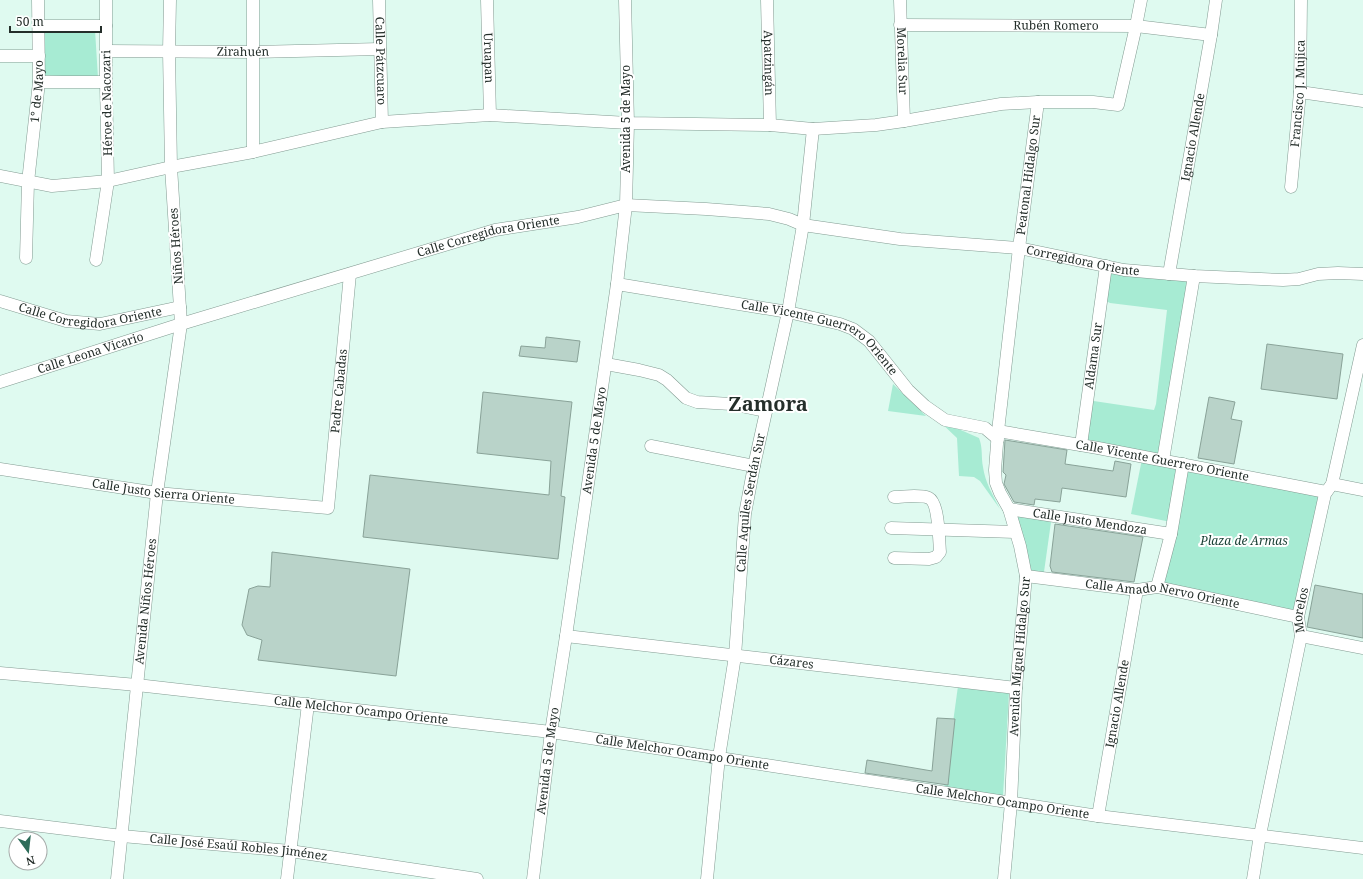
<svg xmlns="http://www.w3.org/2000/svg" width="1363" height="879" font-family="'Noto Serif',serif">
<rect width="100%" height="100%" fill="#dffaf0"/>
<g fill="#a7ebd3">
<path d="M44,30H95L98,78L44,75Z"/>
<path d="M1106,266L1193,280L1164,457L1082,441L1087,400L1154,410L1156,404L1167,310L1110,303L1101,298Z"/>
<path d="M893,384L926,416L888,411Z"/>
<path d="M938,420L979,438C983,448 981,457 983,467C985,482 993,495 1000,509L980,481L974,477L959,476L957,438Z"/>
<path d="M1142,459L1183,464L1325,494L1298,617L1157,587L1171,522L1131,514Z"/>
<path d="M1009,509L1052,515L1043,579L1026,576Z"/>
<path d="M958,686L1009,692L1003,796L944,788Z"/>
</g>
<g fill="#b9d3c9" stroke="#89a298">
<path d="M546,337L580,341L577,362L519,356L521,346L545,348Z"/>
<path d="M1267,344L1343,354L1337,399L1261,389Z"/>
<path d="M483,392L572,402L561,496L565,497L558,559L363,537L370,475L549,495L551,461L477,453Z"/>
<path d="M1209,397L1235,402L1231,419L1242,421L1234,464L1198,458Z"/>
<path d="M1005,440L1067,450L1065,464L1113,471L1115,461L1131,464L1126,497L1062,488L1060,502L1035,499L1034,505L1014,502L1004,484L1006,475L1003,472Z"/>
<path d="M1055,524L1143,537L1134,582L1052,572L1050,566Z"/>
<path d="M272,552L410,569L396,676L258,660L262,640L247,635L242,625L249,589L258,586L270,587Z"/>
<path d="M1315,585L1363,594V638L1307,627Z"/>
<path d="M937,718L955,719L948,785L865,773L867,760L932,771Z"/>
</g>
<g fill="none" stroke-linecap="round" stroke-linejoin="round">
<defs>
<g id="minor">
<path id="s1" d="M379,0L382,122"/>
<path id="s2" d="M487,0L490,115"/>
<path id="s3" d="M767,0L770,125"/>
<path id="s4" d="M900,0L904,121"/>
<path id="s5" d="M900,25L1136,26L1211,35"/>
<path d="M39,26H106"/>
<path id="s6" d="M106,51L253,52L380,49"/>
<path d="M0,56H39"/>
<path d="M39,82H106"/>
<path d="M1300,92L1363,101"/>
<path d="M253,152V0"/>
<path d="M0,176L52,186L108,181L171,167L253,152L382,122L490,115L628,123L770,125L813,129L876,125L904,121L1001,104L1038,102H1093L1118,105L1136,26L1141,0"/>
<path id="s7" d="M1291,187L1300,92L1301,0"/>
<path id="s8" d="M26,258L28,182L39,82L38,0"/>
<path d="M96,260L108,181L106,82V0"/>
<path id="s9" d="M1169,274L1211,35L1216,0"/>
<path id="s10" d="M617,284L788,312L840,324L853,329L869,341L908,390L925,406L945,420L985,428L998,439"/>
<path id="s11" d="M0,301L66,321L100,324L180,307"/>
<path d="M606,364L639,370L659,375L667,380L686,398L697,402L731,404L766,411"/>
<path id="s12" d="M0,382L181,324L495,230L578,217L626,205L706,209L769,214L789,219L803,225L900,239L1019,248L1124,270L1194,276L1283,280L1299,279L1318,274L1338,273L1363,274"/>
<path id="s13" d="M998,431L1098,448L1326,492"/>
<path id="s14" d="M1081,445L1106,266"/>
<path d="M651,446L754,466"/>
<path d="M1163,460L1194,276"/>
<path id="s15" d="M0,469L157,493L328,508L350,274"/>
<path d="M1332,484L1363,490"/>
<path d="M894,497C905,497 919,494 929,498C939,503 939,541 940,552L936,557L929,559L894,558"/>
<path id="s16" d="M1009,509L1171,534"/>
<path d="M891,528L1015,532"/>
<path id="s17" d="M1026,576L1137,590L1157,587L1298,617"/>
<path d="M1157,587L1171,534L1183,464"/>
<path id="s18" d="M566,636L1016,688"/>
<path d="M1301,636L1363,648"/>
<path id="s19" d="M0,673L137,685L551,732L1098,816L1363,848"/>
<path id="s20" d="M1098,816L1137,590"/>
<path id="s21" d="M0,821L122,836L290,851L477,879"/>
<path id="s22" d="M117,879L157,493L181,324L171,167L169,51L170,0"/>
<path d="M287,879L308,704"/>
<path id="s23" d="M533,879L551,732L566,636L617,284L626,205L628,123L625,0"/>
<path id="s24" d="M707,879L719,757L735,656L745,514L754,466L788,312L803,225L813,129"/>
<path id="s25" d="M1004,879L1011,803L1016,688L1026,576L1020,546L1009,509L1000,493L996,483L995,470L998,431L1019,248L1038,102"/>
<path id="s26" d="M1253,879L1260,835L1301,636L1298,617L1325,494L1332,484L1363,345"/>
</g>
</defs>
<use href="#minor" stroke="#839b92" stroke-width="13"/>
<use href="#minor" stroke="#fff" stroke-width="12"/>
</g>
<g text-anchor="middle" stroke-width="4" stroke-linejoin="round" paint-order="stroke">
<g font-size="12" fill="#242e2a" stroke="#fff">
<text dy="4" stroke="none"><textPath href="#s5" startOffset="156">Rubén Romero</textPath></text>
<text dy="4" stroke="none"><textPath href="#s6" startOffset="137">Zirahuén</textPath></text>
<text dy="4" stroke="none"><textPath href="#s2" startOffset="58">Uruapan</textPath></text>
<text dy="4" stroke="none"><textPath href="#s1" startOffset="61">Calle Pátzcuaro</textPath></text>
<text dy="4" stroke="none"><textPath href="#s4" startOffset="61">Morelia Sur</textPath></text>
<text dy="4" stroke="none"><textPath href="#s3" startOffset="63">Apatzingán</textPath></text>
<text dy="4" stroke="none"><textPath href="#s8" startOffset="167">1° de Mayo</textPath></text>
<text dy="4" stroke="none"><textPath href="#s7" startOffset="94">Francisco J. Mujica</textPath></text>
<text transform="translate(107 103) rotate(-91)" y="4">Héroe de Nacozari</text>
<text transform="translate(626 119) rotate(-90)" y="4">Avenida 5 de Mayo</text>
<text dy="4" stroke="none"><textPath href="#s9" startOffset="139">Ignacio Allende</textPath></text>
<text dy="4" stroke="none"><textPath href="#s25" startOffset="712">Peatonal Hidalgo Sur</textPath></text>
<text dy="4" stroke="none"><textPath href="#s12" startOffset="510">Calle Corregidora Oriente</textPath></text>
<text transform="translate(176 246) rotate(-94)" y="4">Niños Héroes</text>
<text dy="4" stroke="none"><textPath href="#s12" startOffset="1113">Corregidora Oriente</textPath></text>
<text dy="4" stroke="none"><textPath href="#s11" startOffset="93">Calle Corregidora Oriente</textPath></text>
<text dy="4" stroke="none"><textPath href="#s10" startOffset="214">Calle Vicente Guerrero Oriente</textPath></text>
<text dy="4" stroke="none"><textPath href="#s12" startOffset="95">Calle Leona Vicario</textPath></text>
<text dy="4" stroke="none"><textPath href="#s14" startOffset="90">Aldama Sur</textPath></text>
<text dy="4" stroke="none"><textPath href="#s15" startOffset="448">Padre Cabadas</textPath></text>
<text dy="4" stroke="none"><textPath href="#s23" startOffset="443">Avenida 5 de Mayo</textPath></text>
<text dy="4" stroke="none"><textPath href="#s13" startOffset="167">Calle Vicente Guerrero Oriente</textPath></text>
<text dy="4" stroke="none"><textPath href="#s15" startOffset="165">Calle Justo Sierra Oriente</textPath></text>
<text dy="4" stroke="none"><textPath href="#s24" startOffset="379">Calle Aquiles Serdán Sur</textPath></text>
<text dy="4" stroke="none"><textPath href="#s16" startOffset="82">Calle Justo Mendoza</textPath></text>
<text dy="4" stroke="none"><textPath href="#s17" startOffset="138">Calle Amado Nervo Oriente</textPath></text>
<text dy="4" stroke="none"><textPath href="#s22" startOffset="279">Avenida Niños Héroes</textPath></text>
<text dy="4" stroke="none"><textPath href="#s26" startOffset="274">Morelos</textPath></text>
<text dy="4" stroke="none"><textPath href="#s25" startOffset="223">Avenida Miguel Hidalgo Sur</textPath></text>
<text dy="4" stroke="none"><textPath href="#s18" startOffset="227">Cázares</textPath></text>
<text dy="4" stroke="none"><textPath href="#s20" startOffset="114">Ignacio Allende</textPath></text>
<text dy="4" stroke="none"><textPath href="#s19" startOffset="363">Calle Melchor Ocampo Oriente</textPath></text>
<text dy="4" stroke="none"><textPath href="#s19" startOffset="687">Calle Melchor Ocampo Oriente</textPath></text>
<text dy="4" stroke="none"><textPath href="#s23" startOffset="119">Avenida 5 de Mayo</textPath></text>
<text dy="4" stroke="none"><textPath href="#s19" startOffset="1011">Calle Melchor Ocampo Oriente</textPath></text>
<text dy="4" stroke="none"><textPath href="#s21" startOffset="240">Calle José Esaúl Robles Jiménez</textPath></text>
</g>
<g font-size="12" font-style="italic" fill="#173f33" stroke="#fff">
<text x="1244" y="545">Plaza de Armas</text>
</g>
<g font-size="20" font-weight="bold" fill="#242e2a" stroke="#fff">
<text x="768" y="411">Zamora</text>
</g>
</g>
<g transform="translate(28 851) rotate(165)"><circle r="19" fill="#ffffff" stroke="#a7abaa"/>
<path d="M0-3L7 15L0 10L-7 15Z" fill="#2d6c59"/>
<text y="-6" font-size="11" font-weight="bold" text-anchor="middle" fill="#242e2a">N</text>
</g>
<path d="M10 26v6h91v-6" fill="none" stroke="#242e2a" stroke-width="2"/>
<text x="16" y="26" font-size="12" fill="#242e2a" stroke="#ffffff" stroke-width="3" paint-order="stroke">50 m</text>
</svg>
